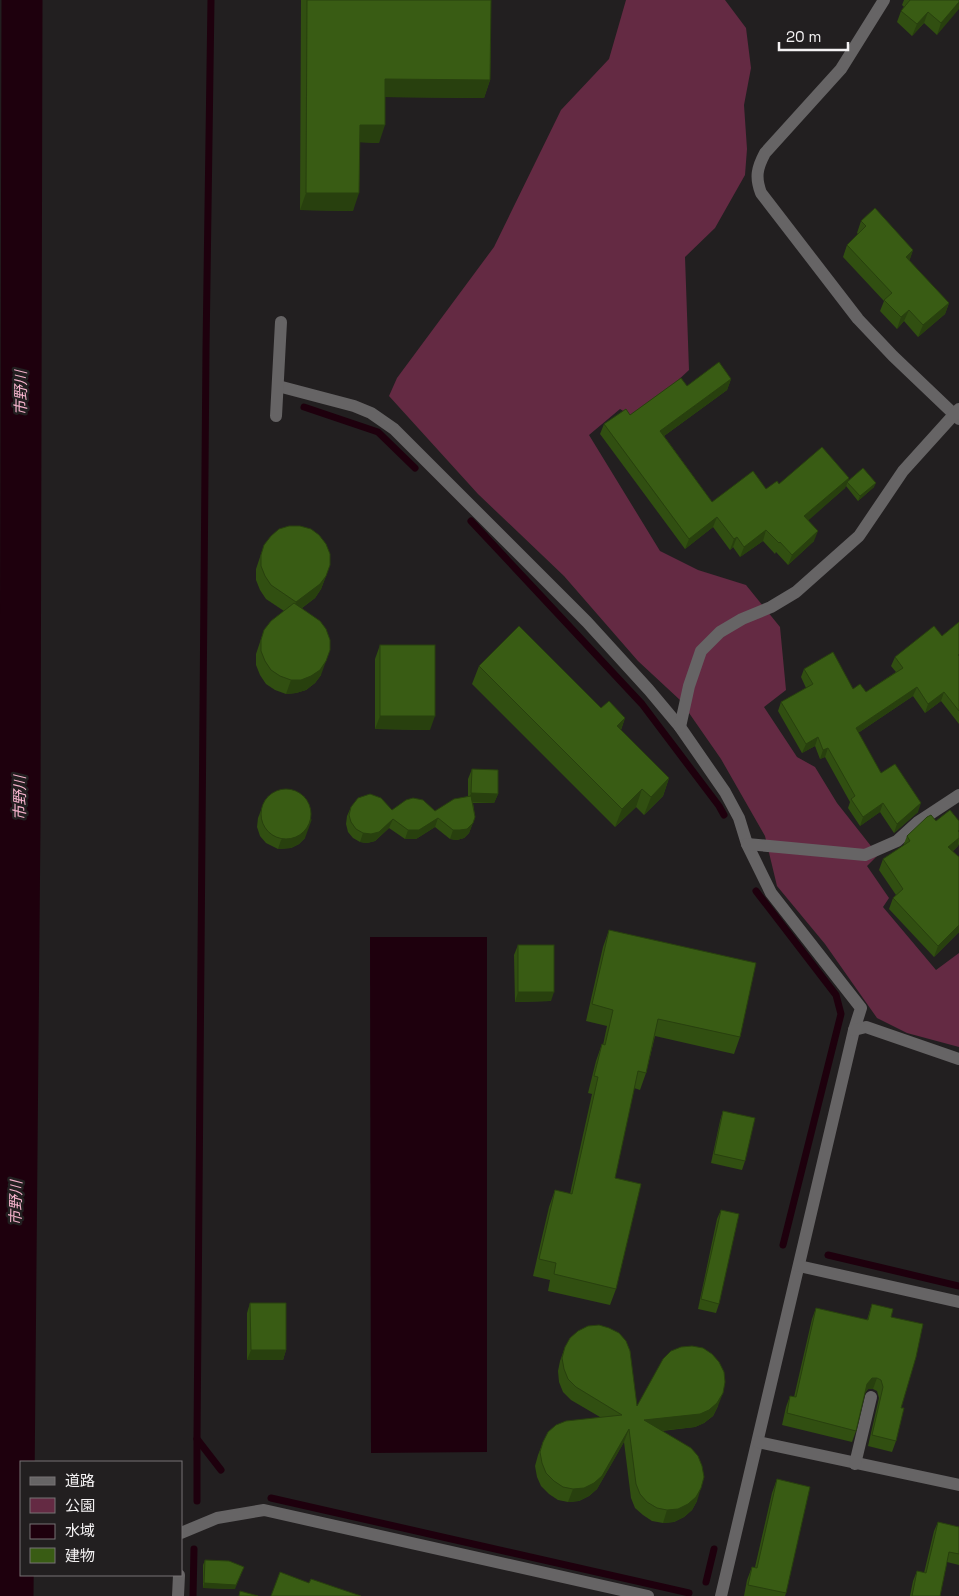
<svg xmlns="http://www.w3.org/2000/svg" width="959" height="1596" font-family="'Space Grotesk','Noto Sans JP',sans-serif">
<rect width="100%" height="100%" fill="#221f20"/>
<path fill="#642a43" d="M626,0H725L746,28L751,68L744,105L747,149L745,175L715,228L685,257L689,370L658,399L633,417L620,409L589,435L660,551L698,570L746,585L780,627L786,690L764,707L797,757L815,767L837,803L878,855L867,866L889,898L883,907L936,970L959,953V1047L907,1033L877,1018L825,944L777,886L765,836L721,759L680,700L638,661L564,576L478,494L389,396L397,378L494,247L561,110L609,59Z"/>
<path fill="#1e000d" d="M370,937H487V1452L371,1453Z"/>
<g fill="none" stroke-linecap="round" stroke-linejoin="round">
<g stroke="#1e000d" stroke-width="7">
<path d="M304,407L378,432L415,468"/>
<path d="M471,521L642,704L719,806L724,815"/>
<path d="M756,891L836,995L841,1014L783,1245"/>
<path d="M828,1255L959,1286"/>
<path d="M197,1439L221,1470"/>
<path d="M271,1498L689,1593"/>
<path d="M197,1501V1439L206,349L211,0"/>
<path d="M706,1582L714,1549"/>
<path d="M193,1596L194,1549"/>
</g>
<path stroke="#1e000d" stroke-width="41" d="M13,1596L20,822L22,0"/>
<g stroke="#666465" stroke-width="12">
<path d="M884,0L841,69L765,153C757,168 755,177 761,193L858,319L893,356L959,419"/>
<path d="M278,386L354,406L371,413L394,429L587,622L649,690L680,727L725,792L739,818L747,844L771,893L861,1008L854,1030L721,1596"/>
<path d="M276,416L281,322"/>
<path d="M680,727L689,686L701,651L720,632L742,619L771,607L796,592L859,536L903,471L959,409"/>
<path d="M747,844L865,855L897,841L918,822L959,795"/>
<path d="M854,1030L866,1027L959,1059"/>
<path d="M799,1266L959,1302"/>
<path d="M758,1442L959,1485"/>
<path d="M855,1464L871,1397"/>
<path d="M181,1533L217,1518L264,1510L648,1596"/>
<path d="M178,1596L179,1575"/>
</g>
</g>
<g fill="#314f11">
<path d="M301,0H491L490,80L484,98L385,97L379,143L360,142L353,211L300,210Z"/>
<path d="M904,0H959L937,35L924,23L912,36L897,22L901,11L904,7L902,5Z"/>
<path d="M861,221L913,250L909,261L949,303L945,314L918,337L904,321L897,329L880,311L884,301L843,257L847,245L858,234L857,233Z"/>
<path d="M731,379L727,390L664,436L712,502L766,489L779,484L849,478L845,488L808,520L814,541L788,565L776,552L775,554L763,541L740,557L733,547L730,550L713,527L685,549L600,434L604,424L630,415L687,386Z"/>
<path d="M847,482L874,487L858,501L846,486Z"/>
<path d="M264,545L326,576L321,589L315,598L302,608L321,675L315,683L306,690L296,693L286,694L275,690L266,684L260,675L256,665V654L264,630L284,611L266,599L260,590L256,580V569Z"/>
<path d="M959,622V724L941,701L925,713L913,696L858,733L881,773L918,812L894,833L880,812L860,826L848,808L850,802L825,757L820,759L815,746L802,753L778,711L781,702L806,688L801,677L804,669L853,689L866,692L896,672L891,666L895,657L942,636Z"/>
<path d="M380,645L430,730L375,729V659Z"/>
<path d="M479,666L625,718L621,730L669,778L663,796L644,815L636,807L615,827L472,684Z"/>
<path d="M472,769L498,794L494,803H473L475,817L469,833L464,838L457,840L450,839L435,827L416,839H405L389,828L375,841L367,843L360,842L353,838L348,832L346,824L347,816L351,807L392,810L435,811L468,796V779Z"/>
<path d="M265,800L305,838L299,844L291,848L278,849L266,843L260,836L257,827L258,818Z"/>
<path d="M936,821H959V844L958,846L953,851L959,932L934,957L889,909L893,898L896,895L879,870L883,859L903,846L907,836Z"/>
<path d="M609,930L740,1037L734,1054L655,1036L646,1073L640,1090L634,1088L615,1178L616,1289L610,1305L548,1291L550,1280L533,1276L549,1207L555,1190L570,1194L592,1094L588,1093L596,1061L602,1044L603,1045L607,1026L586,1021L603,947Z"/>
<path d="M518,945L551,1001L515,1002L514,955Z"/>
<path d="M723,1111L745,1161L742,1170L711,1163L720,1121Z"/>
<path d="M721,1210L719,1304L716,1313L698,1309L717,1219Z"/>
<path d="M250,1303L286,1350L283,1360H247V1313Z"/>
<path d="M872,1304L891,1317L901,1408L896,1441L892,1452L868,1446L879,1398L877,1391L873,1389H868L865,1393L856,1431L852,1442L782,1425L786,1407L790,1396L794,1397L812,1319L816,1308L867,1320Z"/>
<path d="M565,1347L637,1406H718L713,1416L704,1423L695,1427L662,1431L697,1501L692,1510L684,1517L674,1522L663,1523L652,1521L643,1515L635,1508L631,1498L624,1442L597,1489L589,1496L579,1501L568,1502L558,1500L549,1494L541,1486L537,1477L535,1466L538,1455L543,1442L600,1417L571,1400L563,1392L559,1382L558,1371L560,1361Z"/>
<path d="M777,1479L786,1593L785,1596H744L747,1580L752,1567H755L772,1493Z"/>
<path d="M938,1522L959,1527V1565L947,1562L940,1596H910L913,1581L917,1571L924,1573L934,1531Z"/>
<path d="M205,1560L235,1589L203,1588V1565Z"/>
</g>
<g fill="#28400e">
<path d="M959,2V9L937,35L941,23Z"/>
<path d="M928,12L924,23L912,36L917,24Z"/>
<path d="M385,79L490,80L484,98L379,97Z"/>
<path d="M360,125H385L379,143L353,142Z"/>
<path d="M306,193H359L353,211L300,210Z"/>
<path d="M913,250L909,262L906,257Z"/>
<path d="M949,303L945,314L918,337L923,325Z"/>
<path d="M909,310L904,321L897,329L901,317Z"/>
<path d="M731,379L727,390L657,441L660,431Z"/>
<path d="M849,478L845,488L801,527L804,516Z"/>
<path d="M876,483L874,487L858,501L860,496Z"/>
<path d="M717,517L713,527L685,549L689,539Z"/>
<path d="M766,530L763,541L740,557L744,547Z"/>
<path d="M818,531L814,541L788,565L792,555Z"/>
<path d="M737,537L733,547L730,550L734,539Z"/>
<path d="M326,576L321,589L315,598L291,616L296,602Z"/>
<path d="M326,661L321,675L315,683L306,690L296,693L286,694L291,680Z"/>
<path d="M917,687L913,696L852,737L856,728Z"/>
<path d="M944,692L941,701L925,713L928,704Z"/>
<path d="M380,716H435L430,730L375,729Z"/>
<path d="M625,718L619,735L617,726Z"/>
<path d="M818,737L815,746L802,753L806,744Z"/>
<path d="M828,748L825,757L820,759L823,750Z"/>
<path d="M669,778L663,796L644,815L651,797Z"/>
<path d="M642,789L636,807L615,827L622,809Z"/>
<path d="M471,793L498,794L494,803L468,802Z"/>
<path d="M883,803L880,812L860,826L863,817Z"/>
<path d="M921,803L918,812L894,833L897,824Z"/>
<path d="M438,818L435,827L416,839H405L408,830Z"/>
<path d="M312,819L305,838L299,844L291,848L278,849L281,840Z"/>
<path d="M393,819L389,828L375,841L367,843L360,842L363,833Z"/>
<path d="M473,823L469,833L464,838L457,840L450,839L453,830Z"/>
<path d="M959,838L958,846L944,858L948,847Z"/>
<path d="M959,925V932L934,957L938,946Z"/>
<path d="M518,992H554L551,1001L515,1002Z"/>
<path d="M251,1350H286L283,1360H247Z"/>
<path d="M872,1378H877L873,1389H868L863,1395L867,1384Z"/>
<path d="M723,1393L718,1406L713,1416L704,1423L695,1427L639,1433L644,1420Z"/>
<path d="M629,1429L624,1442L597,1489L589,1496L579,1501L568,1502L573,1489Z"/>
<path d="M701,1488L697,1501L692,1510L684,1517L674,1522L663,1523L667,1510Z"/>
<path d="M244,1567L235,1589L203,1588L204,1583Z"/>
</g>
<g fill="#395c14" stroke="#28400e">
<path d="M307,0H491L490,80L385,79V125H360L359,193H306Z"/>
<path d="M910,0H959V2L941,23L928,12L917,24L901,11Z"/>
<path d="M875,208L913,250L906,257L949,303L923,325L909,310L901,317L884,300L892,293L847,245L866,226L861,221Z"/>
<path d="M719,362L731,379L660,431L712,502L753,471L766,489L777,481L779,484L822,447L849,478L804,516L818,531L792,555L780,542L779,543L766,530L744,547L737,537L734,539L717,517L689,539L604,424L626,409L630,415L681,378L687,386Z"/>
<path d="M863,468L876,483L860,496L847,482Z"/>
<path d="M289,526H300L311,529L319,535L326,544L330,554V565L326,576L320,584L296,602L271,585L265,576L261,566V555L264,545L271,536L279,529Z"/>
<path d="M294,603L320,621L326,629L330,640V650L326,661L320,670L311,676L301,680H291L280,676L271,670L265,661L261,651V640L264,630L271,621Z"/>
<path d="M959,622V654L958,655L959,656V711L944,692L928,704L917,687L856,728L881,773L895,764L921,803L897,824L883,803L863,817L851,799L855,796L828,748L823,750L818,737L806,744L781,702L813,684L804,669L833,652L853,689L860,684L866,692L903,668L895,657L934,626L942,636Z"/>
<path d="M519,626L601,708L609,701L625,718L617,726L669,778L651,797L642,789L622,809L479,666Z"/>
<rect x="380" y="645" width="55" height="71"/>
<path d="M472,769L498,770V794L471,793Z"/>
<circle cx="286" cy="814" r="25"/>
<path d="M370,794L381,798L392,810L406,800L413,798L423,800L435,811L454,799L471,796L475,817L473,823L467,829L460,830H453L438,818L419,830H408L393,819L379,832L371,834L363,833L356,829L351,822L349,815L351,807L358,798Z"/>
<path d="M950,810L959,821V830L958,831L959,832V838L948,847L959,857V925L938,946L893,898L903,889L883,859L910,841L907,836L927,817L931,815L936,821Z"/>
<path d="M609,930L756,963L740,1037L658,1019L646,1073L638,1071L615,1178L641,1184L616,1289L554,1274L556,1263L539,1259L555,1190L572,1194L598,1077L594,1076L602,1044L605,1045L613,1010L592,1004Z"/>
<rect x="518" y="945" width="36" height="47"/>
<path d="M723,1111L755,1118L745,1161L714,1154Z"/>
<path d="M721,1210L739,1214L719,1304L701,1299Z"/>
<path d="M250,1303H286V1350H251Z"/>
<path d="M872,1304L893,1309L891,1317L923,1324L916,1357L901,1408H904L896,1441L872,1435L883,1387L881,1380L877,1378H872L867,1384L856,1431L787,1413L790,1396L796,1397L816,1308L868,1320Z"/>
<path d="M599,1325L609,1328L619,1333L626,1341L630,1351L637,1406L663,1359L671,1351L681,1347L692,1346L703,1348L712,1354L719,1362L724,1372L725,1382L723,1393L717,1403L709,1410L700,1414L644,1420L691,1448L698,1456L702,1466L704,1477L701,1488L696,1497L688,1504L678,1509L667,1510L657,1508L647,1502L640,1494L636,1484L629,1429L602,1476L594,1483L584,1488L573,1489L563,1487L554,1481L546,1473L542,1463L540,1452L543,1442L548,1432L556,1425L566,1421L622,1415L576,1387L568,1379L564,1369L562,1358L565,1347L570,1338L578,1331L588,1326Z"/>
<path d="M777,1479L810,1487L786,1593L748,1585L752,1567L757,1568Z"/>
<path d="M938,1522L959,1527V1554L949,1552L940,1596H912L917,1571L926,1573Z"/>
<path d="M205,1560L229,1561L244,1567L236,1585L204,1583Z"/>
<path d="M280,1572L309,1583L311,1579L361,1596H271Z"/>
<path d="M240,1591L258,1596H239Z"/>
</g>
<g text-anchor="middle" stroke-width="5" stroke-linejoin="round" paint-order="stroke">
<g font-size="15" font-style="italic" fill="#f4b2cb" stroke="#221f20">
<text transform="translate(21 393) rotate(-90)" y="5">市野川</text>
<text transform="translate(20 798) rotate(-90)" y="5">市野川</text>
<text transform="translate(16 1203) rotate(-89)" y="5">市野川</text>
</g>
</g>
<rect x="20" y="1461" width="162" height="115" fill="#221f20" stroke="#767374"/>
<rect x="30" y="1477" width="25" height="8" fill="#666465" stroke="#767374"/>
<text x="65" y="1486" font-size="15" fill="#f4f2f3">道路</text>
<rect x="30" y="1498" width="25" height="15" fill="#642a43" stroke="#767374"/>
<text x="65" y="1511" font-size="15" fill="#f4f2f3">公園</text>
<rect x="30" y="1524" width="25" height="15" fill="#1e000d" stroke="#767374"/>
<text x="65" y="1536" font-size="15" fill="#f4f2f3">水域</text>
<rect x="30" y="1548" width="25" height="15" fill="#395c14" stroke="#767374"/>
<text x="65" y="1561" font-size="15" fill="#f4f2f3">建物</text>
<path d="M779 42v8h69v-8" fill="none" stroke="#f4f2f3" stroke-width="2.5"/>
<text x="786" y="42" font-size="15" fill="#f4f2f3" stroke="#221f20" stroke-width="4" paint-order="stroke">20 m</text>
</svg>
